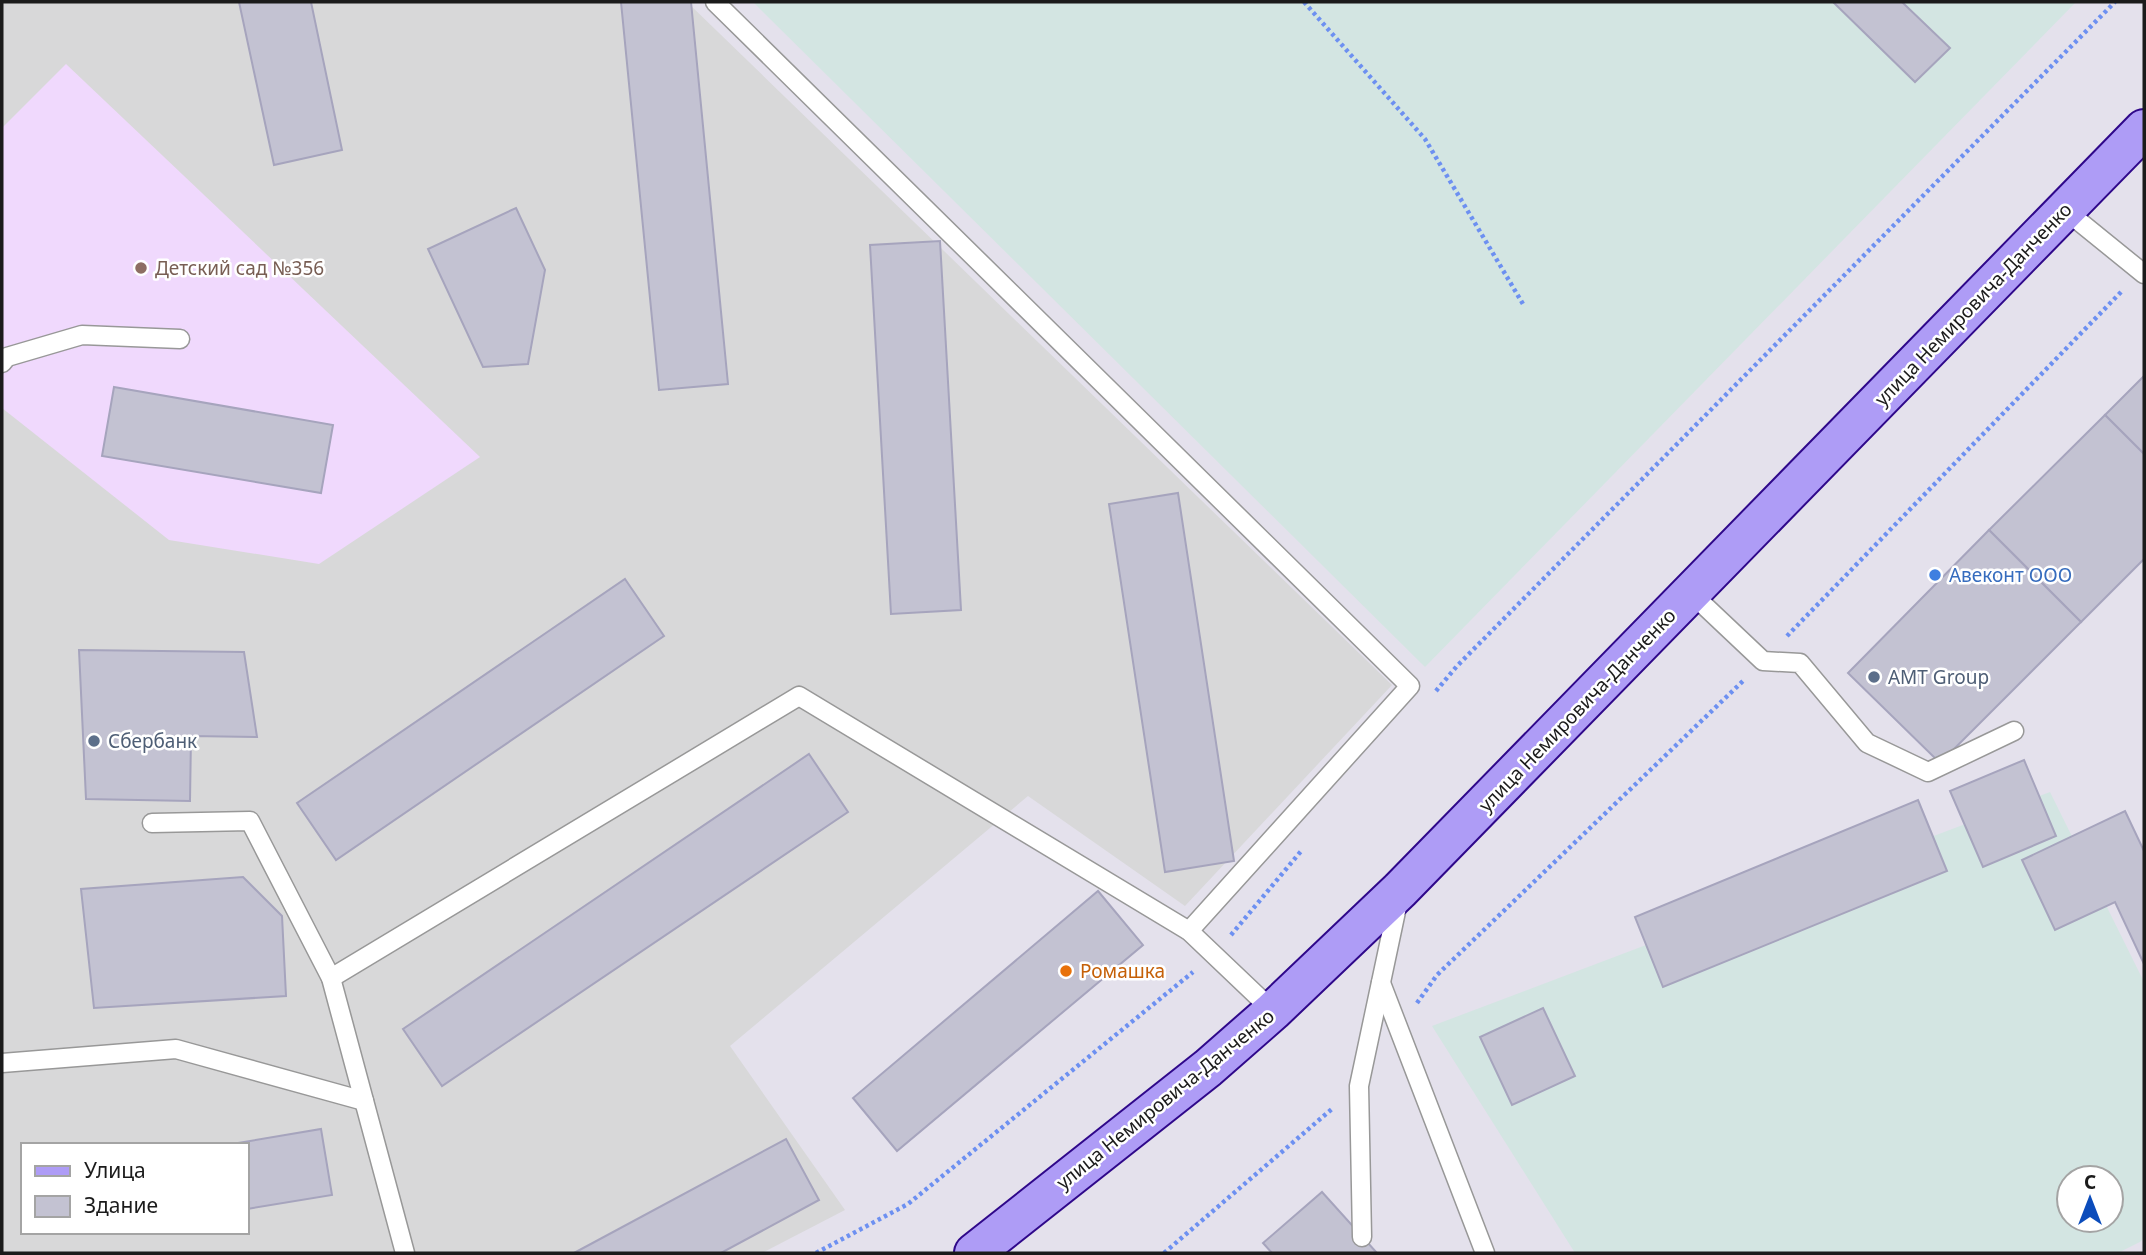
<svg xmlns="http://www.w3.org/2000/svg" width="2146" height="1255" font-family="'Noto Sans',sans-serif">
<rect width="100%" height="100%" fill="#e4e1ec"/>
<path fill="#d8d8d9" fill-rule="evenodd" d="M2,2H687L1392,685L1185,906L1028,796L730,1046L845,1210L762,1253H2ZM23,1145H247V1232H23Z"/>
<g fill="#d3e5e2" fill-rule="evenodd">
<path d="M753,2H2076L1425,667Z"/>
<path d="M2050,792L2144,982V1238L2140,1242L2118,1253H1575L1432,1026ZM2069,1178H2111V1220H2069Z"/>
</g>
<path fill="#f0d9fd" d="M66,64L480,457L319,564L169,540L2,408V128Z"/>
<g fill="#c3c2d2" stroke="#a6a4bd" stroke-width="2">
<path d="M239,2H311L342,150L274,165Z"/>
<path d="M621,2H691L728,384L659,390Z"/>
<path d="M1833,2H1902L1950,48L1915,82Z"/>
<path d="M516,208L545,270L528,364L483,367L428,249Z"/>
<path d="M940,241L961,610L891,614L870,245Z"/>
<path d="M2144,376V454L2105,415Z"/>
<path d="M114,387L333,425L321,493L102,456Z"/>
<path d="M2105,415L2144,454V559L2081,622L1989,530Z"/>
<path d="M1178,493L1234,861L1165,872L1109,504Z"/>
<path d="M1989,530L2081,622L1940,763L1848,673Z"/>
<path d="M625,579L664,636L336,860L297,803Z"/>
<path d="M79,650L244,652L257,737L191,736L190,801L86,799Z"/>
<path d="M809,754L848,812L442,1086L403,1029Z"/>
<path d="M2024,760L2056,836L1983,867L1950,791Z"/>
<path d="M1918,800L1947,871L1663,987L1635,917Z"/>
<path d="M2125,811L2144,851V964L2115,902L2055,930L2022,860Z"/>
<path d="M243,877L282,916L286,996L94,1008L81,889Z"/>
<path d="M1098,891L1143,945L897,1151L853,1098Z"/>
<path d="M1543,1008L1575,1076L1512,1105L1480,1037Z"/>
<path d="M321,1129L332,1195L247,1209V1145H226Z"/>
<path d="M786,1139L819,1200L721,1253H574Z"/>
<path d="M1322,1192L1377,1253H1272L1263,1243Z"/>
</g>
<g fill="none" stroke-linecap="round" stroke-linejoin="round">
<defs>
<g id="lane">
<path d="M715,2L1410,686L1189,931"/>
<path d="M2065,210L2144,274"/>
<path d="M2,363L7,357L82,335L180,339"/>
<path d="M1691,593L1763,661L1800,663L1867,743L1928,772L2014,731"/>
<path d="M152,823L250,821L331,978L405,1253"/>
<path d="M331,978L799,696L1189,931L1273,1011"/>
<path d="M1381,983L1485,1253"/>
<path d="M2,1063L176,1049L364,1101"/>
<path d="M1362,1237L1359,1086L1398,902"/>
</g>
<path id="primary" d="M974,1253L1208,1068L1273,1011L1400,890L2144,129"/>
</defs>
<use href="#lane" stroke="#989898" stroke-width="21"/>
<use href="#primary" stroke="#2f088a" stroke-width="42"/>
<g stroke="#6d90f1" stroke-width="4.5" stroke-dasharray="3.5 3.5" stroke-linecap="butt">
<path d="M1304,2L1425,139L1523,304"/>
<path d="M1787,636L2122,291"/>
<path d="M1436,691L1457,666L2115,2"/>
<path d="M1231,935L1302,850"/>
<path d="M1417,1003L1437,975L1744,680"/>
<path d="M816,1253L908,1204L1193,972"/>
<path d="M1164,1253L1333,1108"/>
</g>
<use href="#lane" stroke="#fff" stroke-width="18"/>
<use href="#primary" stroke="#ae9cf6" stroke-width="38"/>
</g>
<circle fill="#8d6e63" stroke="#fff" stroke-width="2.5" cx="141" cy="268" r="7"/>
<circle fill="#3f7fe0" stroke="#fff" stroke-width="2.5" cx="1935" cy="575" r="7"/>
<g fill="#5c6f8a" stroke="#fff" stroke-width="2.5">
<circle cx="1874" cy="677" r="7"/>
<circle cx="94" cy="741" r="7"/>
</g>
<circle fill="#e8710a" stroke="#fff" stroke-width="2.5" cx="1066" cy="971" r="7"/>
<g text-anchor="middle" stroke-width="5" stroke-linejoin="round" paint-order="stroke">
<g font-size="19" fill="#785e54" stroke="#fff" text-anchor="start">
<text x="155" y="275">Детский сад №356</text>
</g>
<g font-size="19" fill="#1b1b1b" stroke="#fff">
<text transform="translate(1973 304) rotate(-46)" y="7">улица Немировича-Данченко</text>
<text transform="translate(1577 710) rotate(-46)" y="7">улица Немировича-Данченко</text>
<text transform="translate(1165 1099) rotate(-39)" y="7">улица Немировича-Данченко</text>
</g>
<g font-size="19" fill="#366cbe" stroke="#fff" text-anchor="start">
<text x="1949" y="582">Авеконт ООО</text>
</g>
<g font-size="19" fill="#4e5e75" stroke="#fff" text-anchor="start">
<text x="1888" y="684">АМТ Group</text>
<text x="108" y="748">Сбербанк</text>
</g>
<g font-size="19" fill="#c56008" stroke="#fff" text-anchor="start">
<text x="1080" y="978">Ромашка</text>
</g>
</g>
<rect width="2146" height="1255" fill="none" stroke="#1b1b1b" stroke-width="7"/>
<rect x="21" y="1143" width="228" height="91" fill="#ffffff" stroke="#a4a4a4" stroke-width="2"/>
<rect x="35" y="1166" width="35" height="10" fill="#ae9cf6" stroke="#a4a4a4" stroke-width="2"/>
<text x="84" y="1178" font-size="21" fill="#1b1b1b">Улица</text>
<rect x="35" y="1196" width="35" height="21" fill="#c3c2d2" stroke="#a4a4a4" stroke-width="2"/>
<text x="84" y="1213" font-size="21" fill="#1b1b1b">Здание</text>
<g transform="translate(2090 1199)"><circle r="33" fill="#ffffff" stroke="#a4a4a4" stroke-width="2"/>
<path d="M0-5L12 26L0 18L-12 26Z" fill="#0b4cbb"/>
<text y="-10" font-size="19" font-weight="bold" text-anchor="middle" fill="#1b1b1b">С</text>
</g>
</svg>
